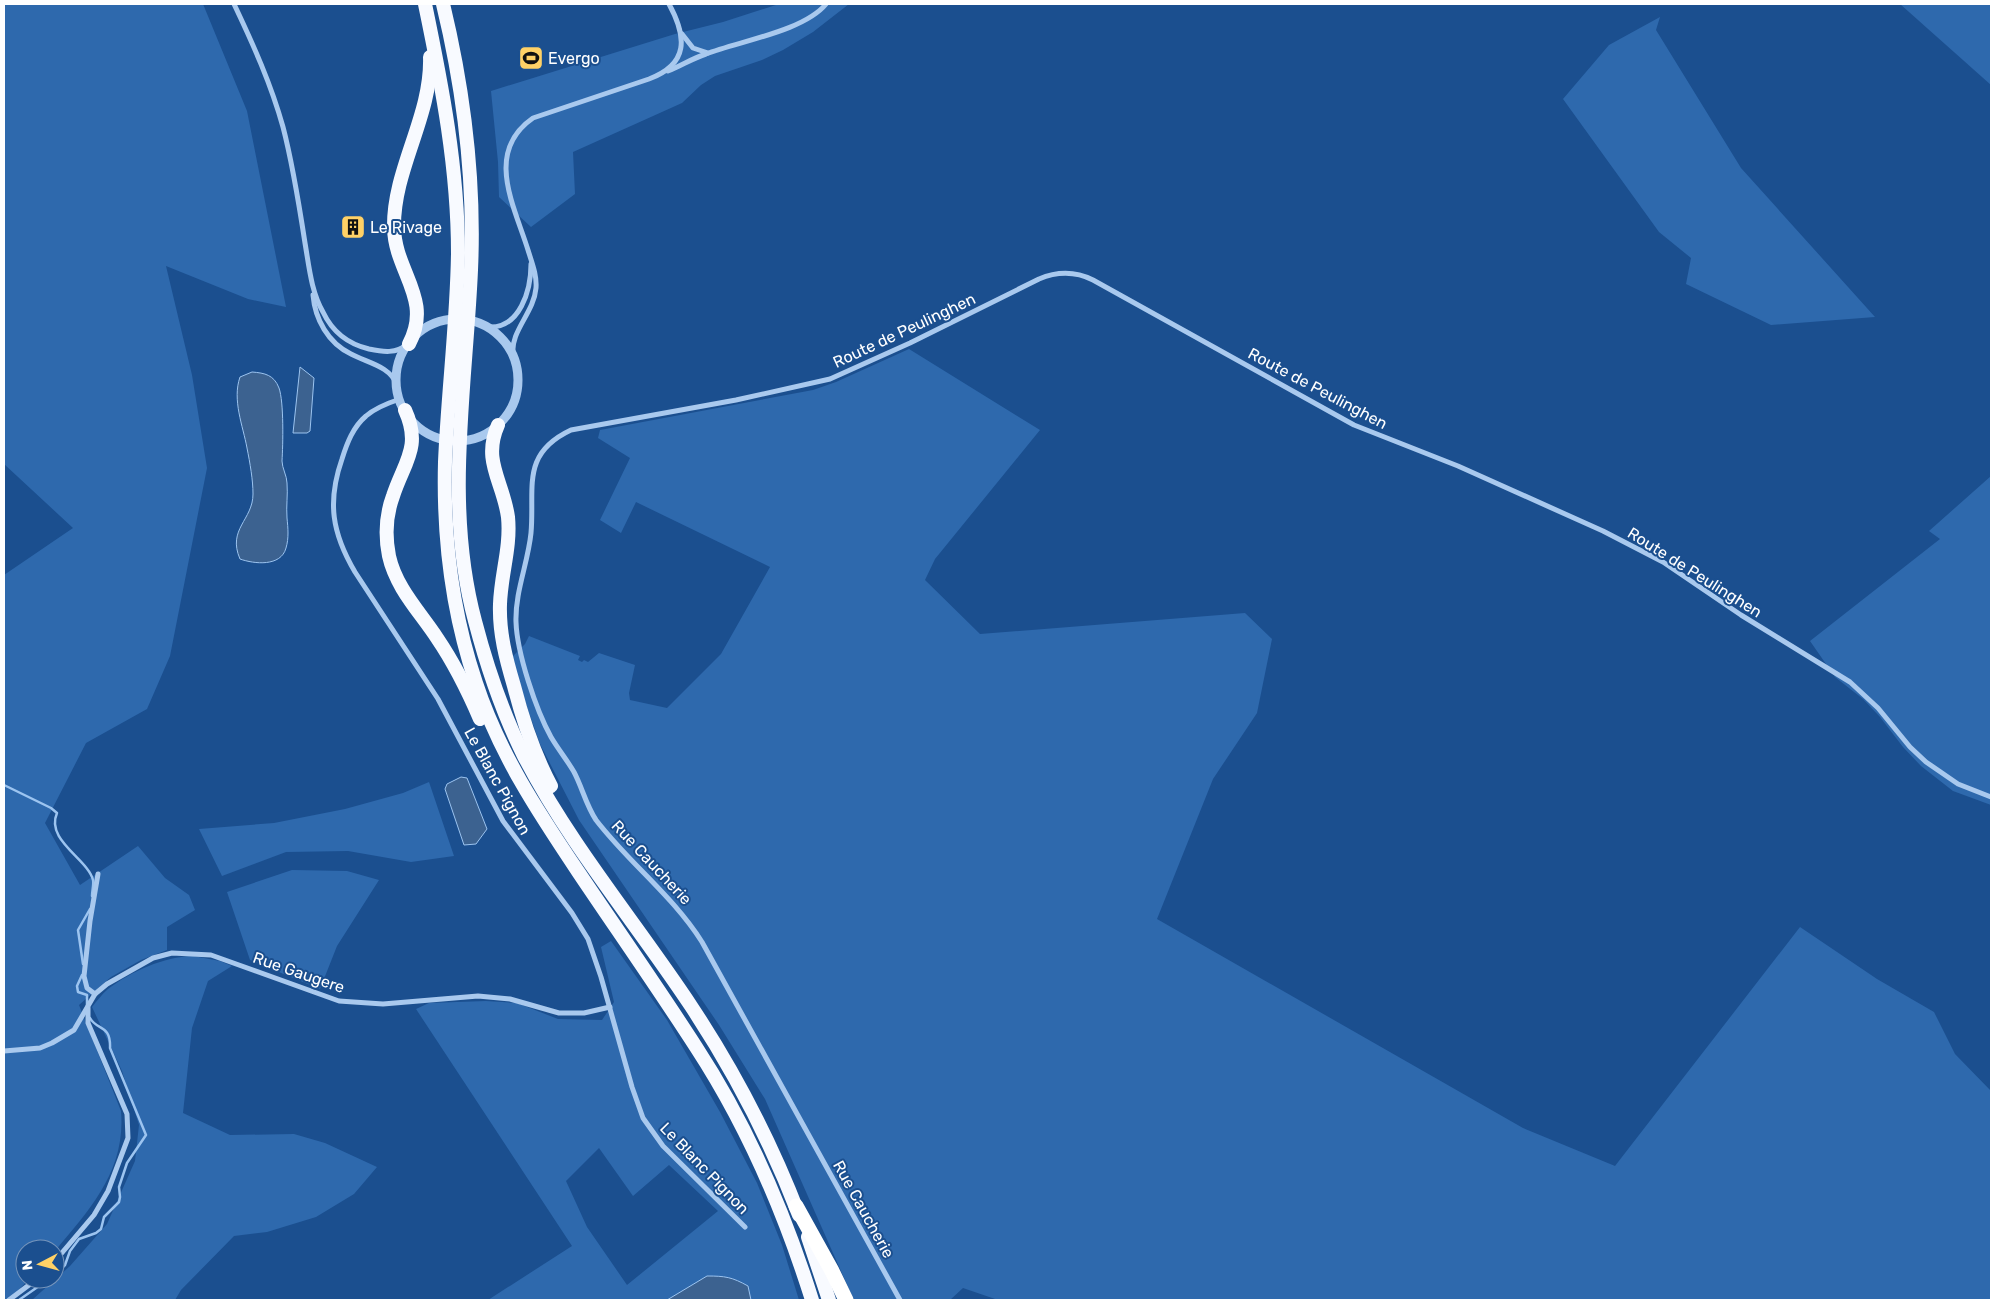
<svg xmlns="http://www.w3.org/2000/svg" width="1995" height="1304" font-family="Rubik,sans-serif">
<rect width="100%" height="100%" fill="#1b4f8f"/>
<g fill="#2e69ad" fill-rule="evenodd">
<path d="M4,4H203L247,111L286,307L248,299L166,266L192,375L207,468L170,656L147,709L86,743L45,823L80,885L138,846L165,878L189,895L195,910L167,927V950L141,960L111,977L79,1005L121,1111C126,1171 90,1209 55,1251V1249H25V1279H29L9,1300H4V575L73,528L4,464Z"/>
<path d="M779,4H849L813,32L783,50L762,60L715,76L701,85L682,103L573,152L575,194L531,227L499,197L498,162L491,91L675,34L723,22Z"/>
<path d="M1900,4H1991V85Z"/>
<path d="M1660,17L1656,30L1741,168L1875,317L1771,325L1686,284L1691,258L1659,232L1563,99L1609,45Z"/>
<path d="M909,349L1040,430L935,559L925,580L980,634L1245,613L1272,639L1257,713L1213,779L1157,919L1523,1128L1615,1166L1800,927L1877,979L1934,1012L1955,1054L1991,1091V1300H998L963,1288L950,1300H846L852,1296L765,1099L719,1025L579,820L540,744L521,690L512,657L525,644L529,636L580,656L578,660L582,662L584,660L588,662L599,653L635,665L629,693L630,700L667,708L721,654L770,567L636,502L621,533L600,520L630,458L598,438L600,430L813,390L836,382Z"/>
<path d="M1991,476V805L1953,791L1921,766L1903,747L1880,717L1863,699L1835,677L1810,641L1940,539L1929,531Z"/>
<path d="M429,782L454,856L411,862L348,851L286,852L222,876L199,829L274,823L345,809L403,793Z"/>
<path d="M292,870L347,871L379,880L337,946L320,989L250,960L227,892Z"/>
<path d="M611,941L667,1020L720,1112L757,1183L782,1245L799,1300H488L572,1246L416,1009L429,1003L486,1001L517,1003L558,1019L602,1020L614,1002L601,947ZM599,1148L633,1196L669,1165L718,1211L627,1285L587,1227L566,1181Z"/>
<path d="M193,956L220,961L232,966L208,981L192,1028L183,1113L230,1135L294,1134L325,1143L377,1167L354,1194L316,1217L267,1232L234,1236L181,1290L175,1300H32L70,1266L107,1224L135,1161L139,1125L122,1071L92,1007C97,1001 102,994 108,989C132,971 163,957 193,956Z"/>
</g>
<g fill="#3c6290" stroke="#9cc4f0">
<path d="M300,367L314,378L310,431L307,433H293Z"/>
<path d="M252,372C265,373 274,375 279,388C284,402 283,445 282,461C282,468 287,476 287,483C288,495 286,506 287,518C288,528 289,538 286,548C281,567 254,564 240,559C227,529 253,520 253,494C253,480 250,463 247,448C243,426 232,400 240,377Z"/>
<path d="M461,777L467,778L487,829L476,844L464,845L445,789L447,784Z"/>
<path d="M707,1276C725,1276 732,1277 748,1286L751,1300H667Z"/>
</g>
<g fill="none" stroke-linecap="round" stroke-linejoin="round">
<g stroke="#9cc4f0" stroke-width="2.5">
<path d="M4,785L51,808L57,813C45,840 88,859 93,880C94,884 92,891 92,896"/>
<path d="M83,964L78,930L90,909"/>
<path d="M82,975L77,986L78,992L87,995V1006"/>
<path d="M55,1275L65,1265L70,1251L79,1239L96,1233L101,1229L104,1217L119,1202L120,1197L119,1187L127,1163L146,1135L110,1048C111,1024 97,1031 90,1018"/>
<path d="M19,1300L49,1279"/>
</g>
<g stroke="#a9c9ee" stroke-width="5">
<path d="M234,4C253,44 271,84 283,127C293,165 299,204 305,243C309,266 311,291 323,312C332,331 348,344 369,349C383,352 396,354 408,344"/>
<path d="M682,34L693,48L708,53"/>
<path d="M668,71C681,66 693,58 706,54C740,41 804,31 826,4"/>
<path d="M313,295C315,319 328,343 351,354C368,363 390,366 397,385"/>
<path d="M488,327C520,329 531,290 531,264"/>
<path d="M513,355C510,331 534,313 536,288C537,275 532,263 528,250C514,205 484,152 533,118L649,79C689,64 687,37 669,4"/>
<path d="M400,399C388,403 375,408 366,416C353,427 347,443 342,459C327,502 332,533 355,572L438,699L503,821L572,913L588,939L601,977L632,1087L643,1118L663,1146L745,1227"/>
<path d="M95,994L87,988L84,976L90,921L98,874"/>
<path d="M4,1051L40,1048L52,1043L74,1030L95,994L107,984L153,958L172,953L211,955L339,1001L383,1004L478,996L510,999L559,1013H584L610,1007"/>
<path d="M55,1261L94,1215L108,1191L128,1138L127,1114L88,1023V1008"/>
<path d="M9,1300L37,1279"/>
<path d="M900,1300L702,942C673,896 629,863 596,820C586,805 582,787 574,772C567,760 558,749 551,737C536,710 517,653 516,622C515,592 528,563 531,533C535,488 520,454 571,430L736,400L830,379L910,343L1039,279C1058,271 1075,271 1093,280L1354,425L1458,466L1603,531L1663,562L1741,615L1850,682L1878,708L1910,747L1926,762L1958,784L1991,797"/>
</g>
<circle stroke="#a9c9ee" stroke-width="9" cx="457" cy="380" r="61"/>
<g stroke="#f8faff" stroke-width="14">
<path d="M425,4C442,86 458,168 458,253C457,323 448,392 445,462C443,537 452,612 476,683C499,753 538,812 579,873C618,931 658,988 696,1047C747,1125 784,1211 812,1300"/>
<path d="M443,4C464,91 475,180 471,270C466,386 444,506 475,621C487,667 503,714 524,756C570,845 636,923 691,1006C734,1071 771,1142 799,1215"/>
<path d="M409,344C433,299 395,272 394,228C393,169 432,116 430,57"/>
<path d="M405,410C422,447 404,462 393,496C386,515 385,536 389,556C396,588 420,612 437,638C454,663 468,691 480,719"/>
<path d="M498,425C482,461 503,481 508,517C511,547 501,574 500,604C499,633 506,659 514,686C523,721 534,754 551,786"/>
<path d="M808,1237L829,1300"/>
</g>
<path stroke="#fff" stroke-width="15" d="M796,1206L832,1271L846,1300"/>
</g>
<defs>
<symbol id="stadium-square" viewBox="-11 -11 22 22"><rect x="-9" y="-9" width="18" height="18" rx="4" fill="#ffd166" stroke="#1b4f8f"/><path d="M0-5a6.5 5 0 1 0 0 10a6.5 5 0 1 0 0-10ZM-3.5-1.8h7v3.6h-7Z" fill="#111"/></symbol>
<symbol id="building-square" viewBox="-11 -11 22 22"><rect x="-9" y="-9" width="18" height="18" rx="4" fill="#ffd166" stroke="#1b4f8f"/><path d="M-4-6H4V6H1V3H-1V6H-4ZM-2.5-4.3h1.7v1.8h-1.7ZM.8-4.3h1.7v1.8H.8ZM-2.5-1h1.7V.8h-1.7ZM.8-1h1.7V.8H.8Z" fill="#111"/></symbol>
</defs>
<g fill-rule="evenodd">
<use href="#stadium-square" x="517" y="44" width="28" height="28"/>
<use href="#building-square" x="339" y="213" width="28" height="28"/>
</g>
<g text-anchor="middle" stroke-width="4" stroke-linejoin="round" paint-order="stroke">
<g font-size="16" fill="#fff" stroke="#1b4f8f" text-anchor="start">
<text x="548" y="64">Evergo</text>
<text x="370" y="233">Le Rivage</text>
</g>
<g font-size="16" fill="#fff" stroke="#1b4f8f">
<text transform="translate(904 330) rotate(-25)" y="6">Route de Peulinghen</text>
<text transform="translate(1318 388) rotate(28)" y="6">Route de Peulinghen</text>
<text transform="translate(1695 572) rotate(32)" y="6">Route de Peulinghen</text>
<text transform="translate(498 781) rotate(61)" y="6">Le Blanc Pignon</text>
<text transform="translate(652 862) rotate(47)" y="6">Rue Caucherie</text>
<text transform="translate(299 972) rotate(19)" y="6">Rue Gaugere</text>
<text transform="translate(705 1168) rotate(46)" y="6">Le Blanc Pignon</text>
<text transform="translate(864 1209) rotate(61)" y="6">Rue Caucherie</text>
</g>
</g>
<rect width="1995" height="1304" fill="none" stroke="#ffffff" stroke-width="10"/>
<g transform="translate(40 1264) rotate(264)"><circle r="24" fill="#1b4f8f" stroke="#7695bc"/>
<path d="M0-4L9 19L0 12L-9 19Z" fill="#ffd166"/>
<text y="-8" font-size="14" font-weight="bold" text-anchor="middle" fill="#ffffff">N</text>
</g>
</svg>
